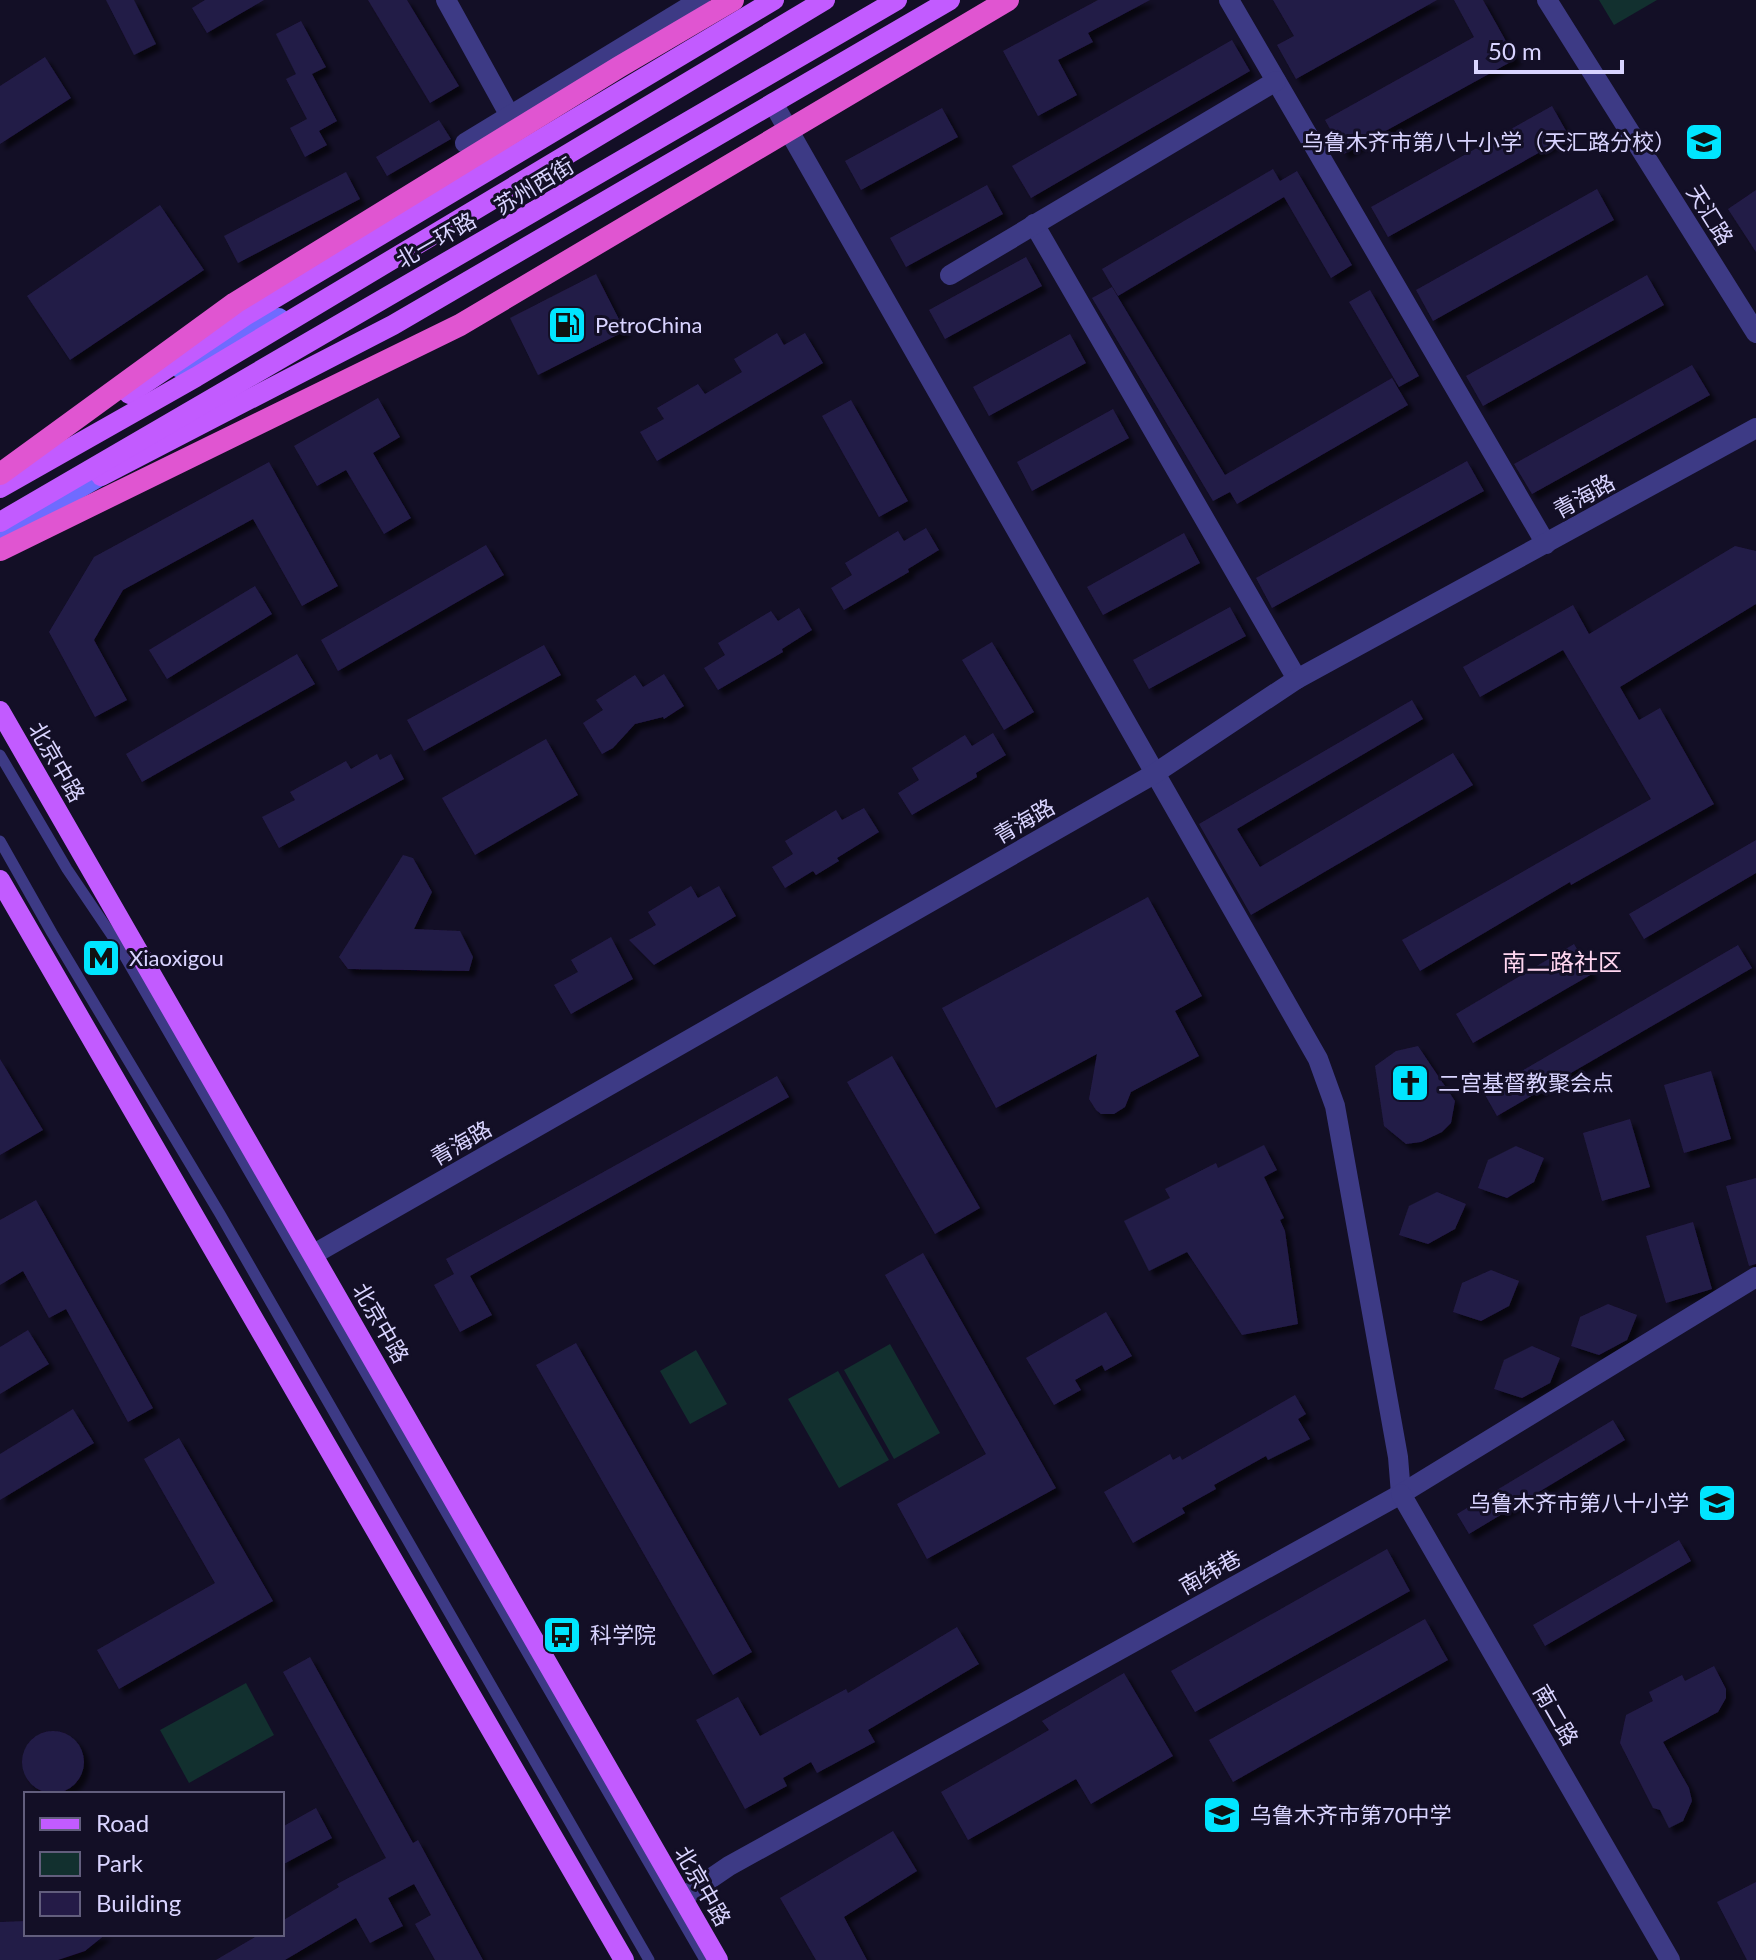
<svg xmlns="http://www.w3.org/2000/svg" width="1756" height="1960" font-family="Lato,'Noto Sans SC',sans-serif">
<defs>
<filter id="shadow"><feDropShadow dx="5.5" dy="5.5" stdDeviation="2" flood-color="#0009"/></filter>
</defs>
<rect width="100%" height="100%" fill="#130f26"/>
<g fill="#12302f">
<path d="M1599,0H1657L1614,25Z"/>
<path d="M890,1344L940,1433L894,1459L844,1370Z"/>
<path d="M696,1350L727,1404L690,1424L660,1371Z"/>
<path d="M838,1371L889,1460L839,1488L788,1399Z"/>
<path d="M246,1683L274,1735L189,1783L160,1730Z"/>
</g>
<g fill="#241b47" filter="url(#shadow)">
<path d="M106,0H134L156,44L134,55Z"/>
<path d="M205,0H264L207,33L192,8Z"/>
<path d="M368,0H407L459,86L430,103Z"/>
<path d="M1098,0H1150L1088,33L1093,42L1058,60L1077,95L1038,116L1003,51Z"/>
<path d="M1273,0H1437L1296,79L1277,45L1294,36Z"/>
<path d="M1454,0H1483L1516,59L1344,154L1325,120L1474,37Z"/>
<path d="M301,21L326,67L312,74L337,121L319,131L327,145L305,157L290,128L307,119L286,79L296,74L276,34Z"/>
<path d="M1232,40L1250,71L1031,198L1012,166Z"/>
<path d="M45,57L71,98L0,144V86Z"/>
<path d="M1552,106L1569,136L1388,237L1371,207Z"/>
<path d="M942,108L958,137L861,190L845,161Z"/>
<path d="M439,120L451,139L387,176L376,157Z"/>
<path d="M1273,169L1280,181L1297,171L1352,265L1331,278L1284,197L1118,296L1102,269Z"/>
<path d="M346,172L360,199L238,263L224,236Z"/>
<path d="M987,185L1003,214L906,267L890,238Z"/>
<path d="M1597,189L1614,220L1433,321L1416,290Z"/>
<path d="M1756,190V252L1728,209Z"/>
<path d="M160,205L204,270L70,360L27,296Z"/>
<path d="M1026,257L1042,286L945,339L929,310Z"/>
<path d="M596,274L625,331L538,375L510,318Z"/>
<path d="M1647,275L1664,305L1483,406L1466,376Z"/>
<path d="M1112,287L1225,475L1392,378L1408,405L1237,504L1230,492L1213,501L1092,298Z"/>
<path d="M1370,290L1419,376L1399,387L1349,302Z"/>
<path d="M777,333L784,345L805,333L823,363L657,461L640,432L664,419L657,408L698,384L705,394L742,372L734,359Z"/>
<path d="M1070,334L1086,363L989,416L973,387Z"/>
<path d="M1692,365L1710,395L1532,494L1514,464Z"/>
<path d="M378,398L400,437L373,453L411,518L384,534L346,470L317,486L294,446Z"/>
<path d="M851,400L908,501L879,517L822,416Z"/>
<path d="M1113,409L1129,438L1032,491L1017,462Z"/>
<path d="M1467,461L1484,491L1272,608L1256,578Z"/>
<path d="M269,462L338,586L302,606L253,519L123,590L94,640L127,700L95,717L49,632L94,557Z"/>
<path d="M926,528L939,550L908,569L909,572L844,610L831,588L852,575L845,563L898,531L904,541Z"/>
<path d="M1184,533L1200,563L1103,615L1087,587Z"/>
<path d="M486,545L504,575L338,671L321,640Z"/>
<path d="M1735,546L1756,551V604L1620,687L1639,720L1660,708L1714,804L1571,885L1570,882L1420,971L1402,940L1651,799L1563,650L1480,697L1463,667L1573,605L1589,634Z"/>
<path d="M255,586L272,614L167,679L149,650Z"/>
<path d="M1230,607L1246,636L1149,689L1133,660Z"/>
<path d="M799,608L812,630L782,649L783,652L718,690L704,668L725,655L718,643L771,611L778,621Z"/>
<path d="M992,642L1034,712L1004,730L962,660Z"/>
<path d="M544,645L561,675L424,751L407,720Z"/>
<path d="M297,654L315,684L142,782L126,754Z"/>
<path d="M664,674L684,706L664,719L663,717L635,724L613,748L602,754L583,723L603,710L596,700L635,675L643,687Z"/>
<path d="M1412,700L1423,719L1237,829L1260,867L1453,753L1473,785L1251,915L1199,824Z"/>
<path d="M993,733L1006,755L976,773L977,777L912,815L898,793L919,780L912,768L965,735L972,746Z"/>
<path d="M546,739L578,795L475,855L442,798Z"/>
<path d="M377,754L380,760L391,754L404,779L279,848L262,817L295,800L290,792L346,761L351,769Z"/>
<path d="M864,808L879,832L837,858L839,861L816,875L813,871L785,888L772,867L793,854L785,841L836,810L842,820Z"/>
<path d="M1756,840V873L1644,939L1629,914Z"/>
<path d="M403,855L413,858L432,892L414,929L460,931L473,957L469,971L348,969L339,957Z"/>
<path d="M691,886L698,898L719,886L736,916L654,965L629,940L656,925L648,912Z"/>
<path d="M1148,897L1202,996L1175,1011L1199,1056L1131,1092L1125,1107L1114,1114H1101L1096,1110L1089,1099L1097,1054L996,1108L942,1008Z"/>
<path d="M611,937L633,979L571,1014L554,985L578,972L571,960Z"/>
<path d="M1574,944L1592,974L1473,1043L1456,1014Z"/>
<path d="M1738,945L1752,968L1497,1116L1484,1093Z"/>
<path d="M1418,1046L1455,1101L1451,1123L1442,1132L1421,1142L1406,1144L1384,1126L1375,1066L1396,1051Z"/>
<path d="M892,1056L980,1208L935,1234L847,1082Z"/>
<path d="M0,1059L43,1130L0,1155Z"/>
<path d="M1711,1071L1731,1139L1684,1153L1664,1085Z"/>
<path d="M777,1076L789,1097L470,1276L492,1315L460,1332L434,1285L454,1274L446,1259Z"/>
<path d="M1630,1119L1650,1187L1602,1201L1583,1133Z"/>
<path d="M1264,1145L1277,1170L1264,1177L1284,1218L1280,1220L1285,1231L1298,1324L1242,1335L1187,1252L1149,1271L1124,1221L1170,1198L1165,1189L1216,1163L1218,1168Z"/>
<path d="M1516,1146L1544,1158L1534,1182L1507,1198L1478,1188L1488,1160Z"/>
<path d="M1756,1178V1264L1749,1266L1726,1186Z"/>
<path d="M1437,1192L1466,1204L1455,1229L1428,1244L1399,1235L1409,1206Z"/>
<path d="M36,1200L153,1408L128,1422L66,1309L49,1318L23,1271L0,1285V1220Z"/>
<path d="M1693,1222L1712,1289L1666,1303L1646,1236Z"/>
<path d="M923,1253L1056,1488L927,1559L897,1504L986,1454L885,1275Z"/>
<path d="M1491,1270L1519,1281L1509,1306L1481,1321L1453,1312L1462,1283Z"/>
<path d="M1608,1304L1637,1315L1627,1340L1599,1355L1571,1346L1580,1317Z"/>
<path d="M1106,1312L1132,1356L1105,1371L1102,1365L1075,1380L1081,1390L1054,1405L1026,1358Z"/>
<path d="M28,1330L49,1364L0,1394V1347Z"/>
<path d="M576,1343L752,1652L713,1675L536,1365Z"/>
<path d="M1532,1346L1560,1358L1550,1383L1522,1398L1494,1389L1504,1360Z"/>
<path d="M1295,1395L1306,1414L1298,1419L1310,1439L1268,1460L1266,1456L1214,1485L1216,1489L1182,1508L1185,1513L1133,1543L1104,1492L1170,1454L1173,1460L1180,1456L1182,1460Z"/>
<path d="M73,1409L94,1443L0,1500V1454Z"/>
<path d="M1613,1420L1625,1440L1469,1534L1457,1514Z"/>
<path d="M179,1438L273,1601L119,1689L97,1650L215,1583L144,1459Z"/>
<path d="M1679,1540L1691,1561L1545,1646L1533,1625Z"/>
<path d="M1387,1549L1410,1591L1195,1712L1171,1671Z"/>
<path d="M1425,1619L1448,1660L1233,1782L1209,1740Z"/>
<path d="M957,1627L979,1664L868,1730L875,1742L817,1773L811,1762L783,1778L787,1786L745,1809L696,1720L738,1697L760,1736L846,1689L848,1693Z"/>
<path d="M310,1657L413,1843L418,1840L483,1960H435L415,1924L431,1915L414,1884L388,1898L403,1926L370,1943L356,1918L285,1960H216L260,1934H282V1921L339,1887L337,1884L386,1858L283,1672Z"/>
<path d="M1714,1666L1726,1689V1698L1718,1712L1663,1742L1689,1788L1692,1801L1683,1821L1669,1828L1660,1810L1653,1808L1620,1743L1626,1715L1653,1701L1649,1692L1682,1675L1685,1681Z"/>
<path d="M1124,1673L1173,1756L1091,1804L1076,1779L968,1840L941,1792L1049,1730L1042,1721Z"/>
<circle cx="53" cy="1762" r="31"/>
<path d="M316,1808L332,1838L282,1865V1827Z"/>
<path d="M893,1831L917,1871L844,1917L867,1960H816L780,1898Z"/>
<path d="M1756,1882V1960H1747L1717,1902Z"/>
<path d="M26,1921V1934H106L85,1951L58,1960H0V1922Z"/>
</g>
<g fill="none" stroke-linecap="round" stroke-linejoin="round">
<g stroke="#3d3a85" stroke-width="11">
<path d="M0,755L67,869L117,943L705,1960"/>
<path d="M0,841L52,933L220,1214L649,1960"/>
</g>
<g stroke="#3d3a85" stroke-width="20">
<path d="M446,0L510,116"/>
<path d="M1229,0L1546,544"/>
<path d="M773,103L1318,1059L1335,1106L1398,1457L1401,1494"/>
<path d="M465,143L700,0"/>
<path d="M1034,224L1297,679"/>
<path d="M950,275L1276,81"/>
<path d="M314,1254L1154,774L1297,679L1756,428"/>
<path d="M682,1898L729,1866L1401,1494L1756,1277"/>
</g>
<g stroke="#3d3a85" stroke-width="20">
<path d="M1547,0L1756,333"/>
<path d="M1401,1494L1670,1960"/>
</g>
<g stroke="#6f6bff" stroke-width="20">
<path d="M180,368L279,318"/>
<path d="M0,535L114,468"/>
</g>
<g stroke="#c25bff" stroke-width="20">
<path d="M129,394L245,316L774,0"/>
<path d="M101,476L393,325L950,0"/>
<path d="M0,488L196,377L825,0"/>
<path d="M0,711L718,1960"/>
<path d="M0,880L624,1960"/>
</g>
<path stroke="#c25bff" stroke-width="20" d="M0,522L897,0"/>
<g stroke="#e055d1" stroke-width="22">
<path d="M0,474L235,303L619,67L733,0"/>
<path d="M0,550L460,325L1008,0"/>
</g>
</g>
<defs>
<symbol id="school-square" viewBox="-11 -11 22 22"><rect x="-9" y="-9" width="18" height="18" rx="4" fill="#00e5ff" stroke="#130f26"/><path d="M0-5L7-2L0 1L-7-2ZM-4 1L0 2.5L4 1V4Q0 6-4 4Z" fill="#111"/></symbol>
<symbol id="fuel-square" viewBox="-11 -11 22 22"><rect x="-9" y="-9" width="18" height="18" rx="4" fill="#00e5ff" stroke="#130f26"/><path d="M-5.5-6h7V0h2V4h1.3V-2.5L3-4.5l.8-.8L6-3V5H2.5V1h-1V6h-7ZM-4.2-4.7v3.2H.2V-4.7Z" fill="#111"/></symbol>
<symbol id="metro-square" viewBox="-11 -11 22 22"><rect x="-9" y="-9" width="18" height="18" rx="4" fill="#00e5ff" stroke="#130f26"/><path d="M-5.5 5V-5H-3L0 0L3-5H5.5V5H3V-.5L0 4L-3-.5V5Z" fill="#111"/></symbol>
<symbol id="church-square" viewBox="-11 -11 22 22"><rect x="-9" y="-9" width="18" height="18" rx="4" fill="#00e5ff" stroke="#130f26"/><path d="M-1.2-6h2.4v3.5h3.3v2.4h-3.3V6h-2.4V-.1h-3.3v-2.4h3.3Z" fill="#111"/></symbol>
<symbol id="bus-square" viewBox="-11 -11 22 22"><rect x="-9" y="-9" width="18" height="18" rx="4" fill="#00e5ff" stroke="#130f26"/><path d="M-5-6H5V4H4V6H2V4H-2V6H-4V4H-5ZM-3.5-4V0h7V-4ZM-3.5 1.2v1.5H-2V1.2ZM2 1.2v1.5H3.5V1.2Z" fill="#111"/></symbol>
</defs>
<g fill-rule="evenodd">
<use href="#school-square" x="1682" y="120" width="44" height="44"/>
<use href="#fuel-square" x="545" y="303" width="44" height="44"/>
<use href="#metro-square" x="79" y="936" width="44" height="44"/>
<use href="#church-square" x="1388" y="1061" width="44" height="44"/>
<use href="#school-square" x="1695" y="1481" width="44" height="44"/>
<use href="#bus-square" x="540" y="1613" width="44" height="44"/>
<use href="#school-square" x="1200" y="1793" width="44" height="44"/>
</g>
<g text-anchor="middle" stroke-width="6" stroke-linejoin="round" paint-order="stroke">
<g font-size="22" fill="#d9d4ff" stroke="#130f26" text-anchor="start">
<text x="1676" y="150" text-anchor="end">乌鲁木齐市第八十小学（天汇路分校）</text>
<text x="595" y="333">PetroChina</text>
<text x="129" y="966">Xiaoxigou</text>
<text x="1438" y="1091">二宫基督教聚会点</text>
<text x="1689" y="1511" text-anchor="end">乌鲁木齐市第八十小学</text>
<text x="590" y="1643">科学院</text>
<text x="1250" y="1823">乌鲁木齐市第70中学</text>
</g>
<g font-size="22" fill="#d9d4ff" stroke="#130f26">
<text transform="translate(534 186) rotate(-31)" y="8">苏州西街</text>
<text transform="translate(1710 215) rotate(58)" y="8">天汇路</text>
<text transform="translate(436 240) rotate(-30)" y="8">北一环路</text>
<text transform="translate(1584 496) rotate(-29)" y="8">青海路</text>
<text transform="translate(57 762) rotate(60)" y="8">北京中路</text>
<text transform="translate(1024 821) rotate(-30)" y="8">青海路</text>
<text transform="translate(461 1143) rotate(-30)" y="8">青海路</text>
<text transform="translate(381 1323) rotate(60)" y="8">北京中路</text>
<text transform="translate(1210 1572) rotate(-29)" y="8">南纬巷</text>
<text transform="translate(1556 1715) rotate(60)" y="8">南二路</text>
<text transform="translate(703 1886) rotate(60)" y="8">北京中路</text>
</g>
<g font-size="24" fill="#ffd6f0" stroke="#130f26">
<text x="1562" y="971">南二路社区</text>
</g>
</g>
<rect x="24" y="1792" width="260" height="144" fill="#130f26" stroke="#625e7d" stroke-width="2"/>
<rect x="40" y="1818" width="40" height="12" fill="#c25bff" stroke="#625e7d" stroke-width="2"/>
<text x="96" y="1832" font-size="24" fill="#d9d4ff">Road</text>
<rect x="40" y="1852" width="40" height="24" fill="#12302f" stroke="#625e7d" stroke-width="2"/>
<text x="96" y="1872" font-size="24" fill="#d9d4ff">Park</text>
<rect x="40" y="1892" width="40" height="24" fill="#241b47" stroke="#625e7d" stroke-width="2"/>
<text x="96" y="1912" font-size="24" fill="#d9d4ff">Building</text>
<path d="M1476 60v12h146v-12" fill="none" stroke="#d9d4ff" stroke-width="4"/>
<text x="1488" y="60" font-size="24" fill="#d9d4ff" stroke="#130f26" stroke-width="6" paint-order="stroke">50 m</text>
</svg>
